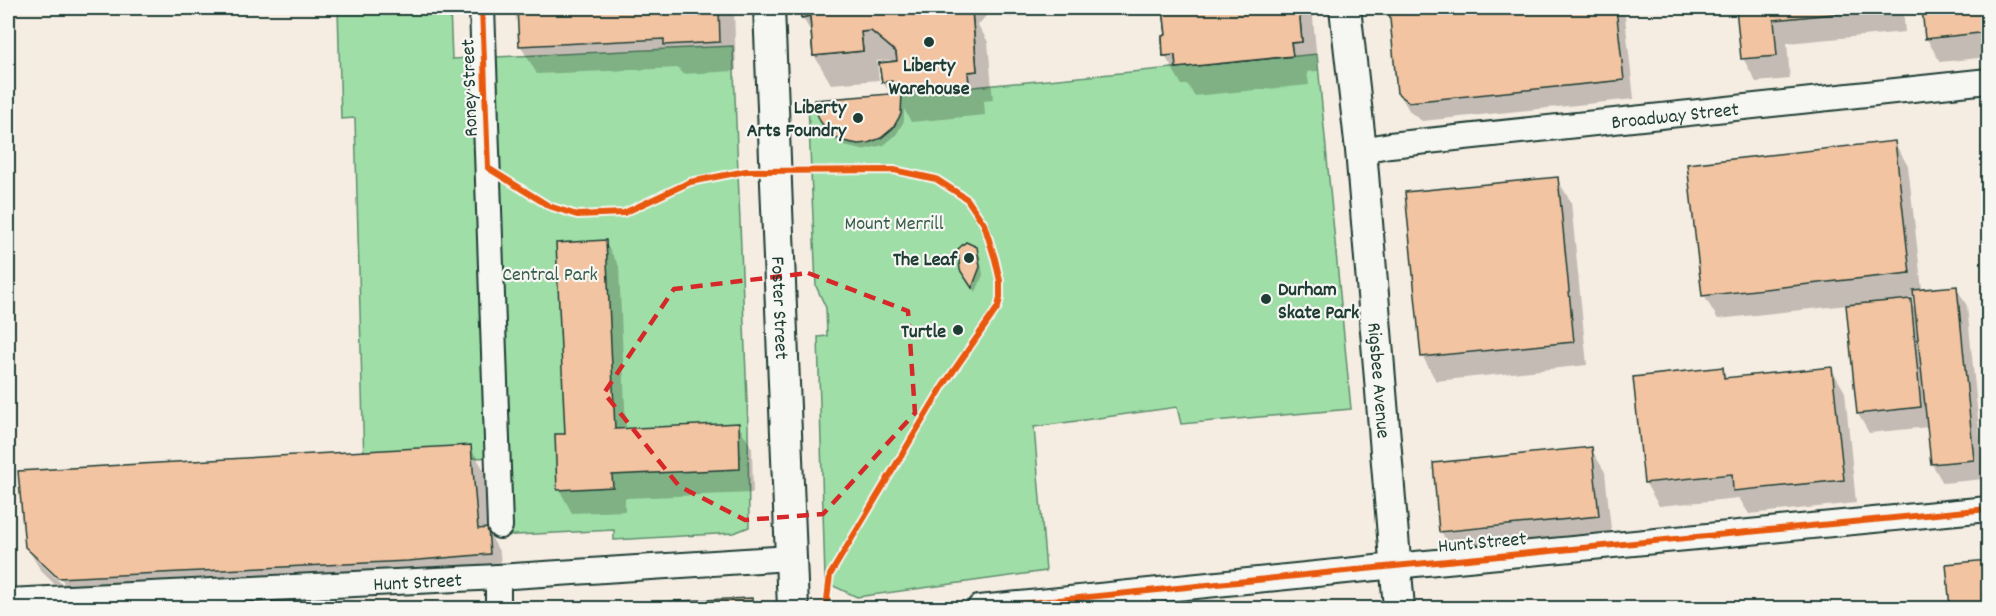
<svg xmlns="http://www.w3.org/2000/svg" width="1996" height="616" font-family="Dekko,sans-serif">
<rect width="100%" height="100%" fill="#f5ece2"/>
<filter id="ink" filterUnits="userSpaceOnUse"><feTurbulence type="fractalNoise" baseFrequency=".0167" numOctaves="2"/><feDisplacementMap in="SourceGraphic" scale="12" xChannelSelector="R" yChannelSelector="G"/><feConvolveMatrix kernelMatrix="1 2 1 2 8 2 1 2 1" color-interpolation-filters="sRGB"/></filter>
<g filter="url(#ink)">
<g fill="#9fdea7" stroke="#5f8e6e" stroke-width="1.5">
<path d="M338,8H450L452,59L733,46L748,426L749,527L734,533L614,540V530L495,536L492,457L364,465L355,118L341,119Z"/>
<path d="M1317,54L1351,409L1181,424L1177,407L1034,427L1046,571L857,597L829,584L825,579L818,337L827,336L826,308L816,286L808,103Z"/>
</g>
<g fill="#0003" fill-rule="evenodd">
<path d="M519,8H734L736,71L682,74L679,68L537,74L520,45Z"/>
<path d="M801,8H993L978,25L988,42L993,100L984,101L985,115L911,122L904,109V121L896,135L884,145L862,150L848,147L835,140L821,121L891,95L883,82L893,63L889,60L877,61L879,80L831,84L814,55L813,35L802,17Z"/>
<path d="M1003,8H1104L1008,17Z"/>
<path d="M1165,8H1312L1318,71L1307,72L1309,85L1194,96L1188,85H1182L1165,56L1163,37H1168Z"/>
<path d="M1390,8H1624L1634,99L1422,121L1410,112L1399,93Z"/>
<path d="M1738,8H1903L1905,32L1787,43L1790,79L1756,82L1743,58Z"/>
<path d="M1923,8H1988V57L1940,62L1927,39Z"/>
<path d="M1894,142L1908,166L1922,290L1956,287L1967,306L1984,479L1943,483L1932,464L1928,427L1869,433L1858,414L1848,305L1718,319L1704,296ZM1916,297L1917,313L1908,298Z"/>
<path d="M1557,179L1571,202L1587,365L1436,381L1423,357L1407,193Z"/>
<path d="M605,242L619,266L626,430L738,425L752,448L753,493L625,498V511L572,513L559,489L567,435Z"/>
<path d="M976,248L980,255L983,275L976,292L966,276Z"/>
<path d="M1831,368L1845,392L1856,503L1749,514L1739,498L1659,506L1645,482L1722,369L1728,379Z"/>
<path d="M470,447L484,470L489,533L500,553L502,577L72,601L41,571L27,547ZM37,556L64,582L62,584L37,560Z"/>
<path d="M1591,449L1605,472L1612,539L1454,555L1441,531Z"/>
<path d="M1988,561V608H1952L1948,565Z"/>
<path d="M752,600L755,608H657L656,604Z"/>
</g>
<g fill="#f2c4a1" stroke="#1f3d34" stroke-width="1.5">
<path d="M517,8H719L720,42L664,45V39L519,46Z"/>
<path d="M800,8H957L958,12L972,11L977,71L968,72L969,86L893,93L892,81L882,82L879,63L897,61L896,52L871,31L861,32L863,51L813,56L810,16L801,18Z"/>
<path d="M800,8H957L958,12L972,11L977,71L968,72L969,86L893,93L892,81L882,82L879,63L897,61L896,52L871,31L861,32L863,51L813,56L810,16L801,18Z"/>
<path d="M1163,8H1299L1302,42L1291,43L1293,56L1176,68L1175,55L1163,56L1162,36L1166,35Z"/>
<path d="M1163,8H1299L1302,42L1291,43L1293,56L1176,68L1175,55L1163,56L1162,36L1166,35Z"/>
<path d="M1389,8H1616L1624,80L1409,102L1397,93Z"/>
<path d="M1736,8H1893L1774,20L1777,56L1741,59Z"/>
<path d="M1922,8H1988V32L1925,39Z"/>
<path d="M902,93L901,114L893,128L881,138L868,143L858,144L843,141L830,134L820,121L816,111L815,100Z"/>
<path d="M1895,141L1910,273L1702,296L1687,164Z"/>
<path d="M1558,177L1574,342L1421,357L1405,192Z"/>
<path d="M606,240L615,429L739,423L740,469L612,475L613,487L557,490L555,434H565L556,243Z"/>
<path d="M966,242L977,247L980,267L972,288L960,270L958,249Z"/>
<path d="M1957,286L1974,460L1931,464L1913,290Z"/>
<path d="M1911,299L1921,407L1857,414L1846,305Z"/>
<path d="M1723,367L1724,378L1832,367L1844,480L1733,491L1732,474L1644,483L1633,377Z"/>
<path d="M471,445L478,529L488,528L490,554L408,561L58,578L25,547L18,471Z"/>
<path d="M1592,447L1599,516L1439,532L1433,463Z"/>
<path d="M1988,560V608H1950L1946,564Z"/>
<path d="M752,598L753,608H655V602Z"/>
</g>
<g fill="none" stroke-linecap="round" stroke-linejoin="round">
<defs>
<g id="minor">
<path d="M482,8L500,526"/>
<path id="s1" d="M1361,150L1390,145L1988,81"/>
<path d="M498,577V608"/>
<path id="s2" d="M8,601L498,577L790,558"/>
<path d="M979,608L1395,566L1988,509"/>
</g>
<g id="tertiary">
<path id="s3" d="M769,8L793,608"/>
<path id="s4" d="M1345,8L1361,150L1399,608"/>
</g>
</defs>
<use href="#minor" stroke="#1f3d34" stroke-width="28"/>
<use href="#tertiary" stroke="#1f3d34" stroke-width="34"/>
<use href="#minor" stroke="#f6f6f2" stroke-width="24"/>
<use href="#tertiary" stroke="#f6f6f2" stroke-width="30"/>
<defs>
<g id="cycleway">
<path d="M482,8L488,168L549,206L577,215L624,213L690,182L746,171L894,170L936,179L967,199L984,224L995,259L1000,281V298L998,307L943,386L830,575L826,608"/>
<path d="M979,608L1395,566L1988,509"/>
</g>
</defs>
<use href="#cycleway" stroke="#f6f6f2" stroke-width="10"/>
<use href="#cycleway" stroke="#e8590c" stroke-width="6"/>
</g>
</g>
<path fill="none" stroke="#d62828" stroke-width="4.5" stroke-dasharray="12 8" stroke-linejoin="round" d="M808,273L908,311L915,413L823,514L745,520L679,486L604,393L674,289Z"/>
<g fill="#1f3d34" stroke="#f6f6f2" stroke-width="2">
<circle cx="929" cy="42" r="6"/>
<circle cx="858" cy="118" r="6"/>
<circle cx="969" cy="258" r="6"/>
<circle cx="1266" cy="299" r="6"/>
<circle cx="958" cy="330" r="6"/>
</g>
<g text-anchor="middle" stroke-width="4.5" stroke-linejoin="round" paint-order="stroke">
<g font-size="20" font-weight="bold" fill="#1f3d34" stroke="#f6f6f2" text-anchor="end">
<text x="929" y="71" text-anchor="middle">Liberty<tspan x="929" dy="23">Warehouse</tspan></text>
<text x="846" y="113">Liberty<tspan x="846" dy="23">Arts Foundry</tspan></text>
<text x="957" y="265">The Leaf</text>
<text x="1278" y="295" text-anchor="start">Durham<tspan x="1278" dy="23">Skate Park</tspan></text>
<text x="946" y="337">Turtle</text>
</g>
<g font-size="20" fill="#1f3d34" stroke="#f6f6f2">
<text transform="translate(468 88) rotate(-92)" y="7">Roney Street</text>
<text dy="7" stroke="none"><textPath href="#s1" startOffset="316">Broadway Street</textPath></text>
<text dy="7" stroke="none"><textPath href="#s3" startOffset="300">Foster Street</textPath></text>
<text dy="7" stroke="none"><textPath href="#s4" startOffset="374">Rigsbee Avenue</textPath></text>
<text transform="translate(1482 541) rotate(-5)" y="7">Hunt Street</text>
<text dy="7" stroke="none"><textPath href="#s2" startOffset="410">Hunt Street</textPath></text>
</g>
<g font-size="20" fill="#395d4b" stroke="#f6f6f2">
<text x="894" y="229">Mount Merrill</text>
<text x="550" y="280">Central Park</text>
</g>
</g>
<rect width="1996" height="616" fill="none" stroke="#f6f6f2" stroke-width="30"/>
<rect x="15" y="15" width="1966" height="586" fill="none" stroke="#1f3d34" stroke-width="2" filter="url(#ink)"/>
</svg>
